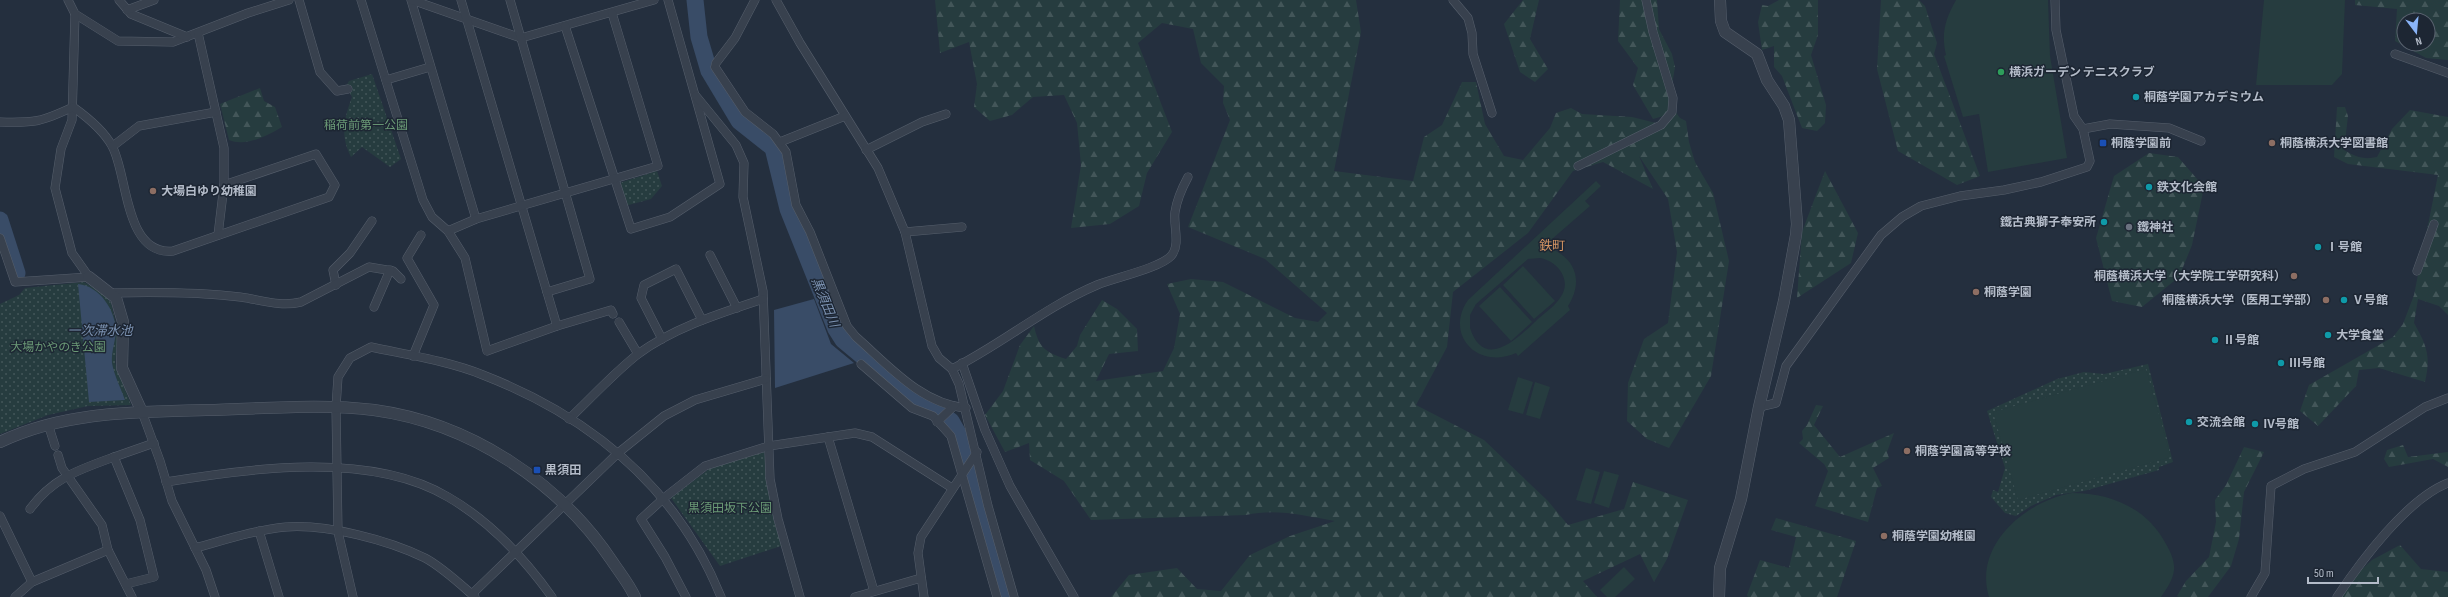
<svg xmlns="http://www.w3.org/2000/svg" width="2448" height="597" font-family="'Sofia Sans Condensed','Noto Sans JP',sans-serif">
<defs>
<pattern id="green-dots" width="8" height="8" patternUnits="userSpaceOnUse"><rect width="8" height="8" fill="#263c3f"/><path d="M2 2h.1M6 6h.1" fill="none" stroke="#435659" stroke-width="1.8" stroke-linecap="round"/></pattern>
<pattern id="forest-firs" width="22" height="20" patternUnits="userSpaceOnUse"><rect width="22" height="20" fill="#263c3f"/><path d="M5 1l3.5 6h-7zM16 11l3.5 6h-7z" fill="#435659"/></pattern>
</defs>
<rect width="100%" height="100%" fill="#242f3e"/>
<g fill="url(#green-dots)">
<path d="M372,74L401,159L390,167L362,147L351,157C340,135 344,119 352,97L346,86L349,81Z"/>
<path d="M657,171L662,186L651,199L625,206L619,186L622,182Z"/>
<path d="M84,282L105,295L111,303L118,333L115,363L131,405L88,406L48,415L0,434V304L19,295L25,288Z"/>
<path d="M2148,364L2173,462L2159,467V470L2084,491L2056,495L2031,506L2016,516L2005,513L1991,497L1993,490L1998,492L2005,468L1987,411L2057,379L2084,372L2104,374Z"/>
<path d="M764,450L769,489L781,546L720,566L671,498L709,469Z"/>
</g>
<g fill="url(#forest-firs)" fill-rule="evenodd">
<path d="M935,0H1356L1361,32L1334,171L1413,181L1424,137L1442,125L1462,82H1476L1485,124L1504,156L1523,160L1550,128L1556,113L1571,108L1582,114L1632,117L1656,123L1645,139L1667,115L1653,119L1633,85L1638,68L1618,41L1620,0H1657L1659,29L1672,54L1675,67L1669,103L1680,118L1686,121L1689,142L1695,162L1713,193L1729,261L1711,376L1669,448L1647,439L1627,421L1628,383L1644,339L1668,323L1677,252L1668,199L1639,156L1653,189L1603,162L1573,171L1528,233L1453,292L1447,347L1416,405L1484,440L1548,501L1568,525L1624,509L1633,482L1688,500L1667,559L1654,582L1640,554L1583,581L1597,597H1111L1129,575L1177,568L1197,589L1221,591L1250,555L1290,536L1335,521C1305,516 1276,508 1246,515L1091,520L1064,481L1030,460L1029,443L1005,452L985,415L1003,391L1020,345L1034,326C1039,348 1045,352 1066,359L1077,346L1080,335L1102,300L1117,309L1137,329L1138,351L1109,354L1096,381L1163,371L1174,348L1180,314L1167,284L1191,279L1223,282L1295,318L1318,322L1327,313L1265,259L1188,227L1230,120L1223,103L1224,86L1201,63L1193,29L1162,23L1138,43L1172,132L1147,173L1139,206L1110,224L1071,228L1081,165L1077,123L1064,95L1033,97L1012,115L990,121L974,107L977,84L969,42L940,53Z"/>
<path d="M1523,0H1539L1530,39L1548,69L1535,82L1520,72L1504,24Z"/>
<path d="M1779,0H1818V35L1811,55L1826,105L1825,123L1817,131L1802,128L1782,76L1774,67V46L1762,50L1758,22L1762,5L1768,6Z"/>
<path d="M1881,0H1919L1925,6L1937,43L1934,54L1980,176L1957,185L1898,151L1877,69Z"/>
<path d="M2355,0H2448V60L2426,58L2395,41L2397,9L2355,5ZM2404,20H2428V44H2404Z"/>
<path d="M260,88L264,101L275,107L282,127C267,136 246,147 229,140L220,104Z"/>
<path d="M2337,107H2345L2348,116L2344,150C2355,157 2365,160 2377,157L2392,129L2410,110L2448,117V315L2439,306L2418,299L2414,323C2427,346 2431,356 2425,382L2379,368L2359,370L2356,386L2318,426L2300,411L2309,385L2393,337L2403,324L2414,295L2438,175L2348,164L2334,157Z"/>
<path d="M2149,153L2178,157L2204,187L2192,245L2179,277L2142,307L2112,301L2096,238L2114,176Z"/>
<path d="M1825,171L1858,233L1851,263L1797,298L1802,232Z"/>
<path d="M1816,405L1823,406L1814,425L1840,457L1894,433L1887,452L1889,458L1873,468L1882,486L1877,488L1868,522L1815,506L1828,471L1824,464L1799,443L1803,439L1802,431L1807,425Z"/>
<path d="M2403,445L2408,457L2448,452V467L2433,459L2389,467L2384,459L2387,450Z"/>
<path d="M2244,447L2264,452L2244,492L2239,539L2231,566L2208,597H2179L2177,596L2186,581L2209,557L2216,522L2215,500L2226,485Z"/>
<path d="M1776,518L1856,541L1837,597H1748L1747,595L1760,560L1789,568L1796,537L1771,530Z"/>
<path d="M2400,545L2421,569L2448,572V597H2332L2372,560Z"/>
</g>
<g fill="#263c3f" fill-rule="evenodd">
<path d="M1956,0H2048L2050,56L2067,158L1988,172L1979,114L1963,117L1944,56L1946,55C1941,33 1945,20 1956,0Z"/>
<path d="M2264,0H2345L2342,74L2332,85H2256Z"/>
<path d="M1596,181L1601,186L1585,201L1590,206L1544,246C1574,255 1585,279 1568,306L1570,310L1518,356L1516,353C1478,370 1444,335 1468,300ZM1540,258C1558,261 1573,281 1560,298C1554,307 1543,314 1536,321C1517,339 1484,371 1470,328V315L1476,304L1528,259Z"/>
<path d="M1523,266L1555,301L1534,319L1503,285Z"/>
<path d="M1500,287L1532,322L1511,341L1479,306Z"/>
<path d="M2146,369L2171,457L2018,500L1993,412Z"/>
<path d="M1518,377L1533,382L1523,414L1508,410Z"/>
<path d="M1535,382L1550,387L1540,419L1526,415Z"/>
<path d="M1586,468L1600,472L1591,504L1576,500Z"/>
<path d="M1604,471L1619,475L1609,508L1594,503Z"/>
<path d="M2072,493C2111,493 2147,508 2166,544C2170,551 2175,561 2174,570C2173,580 2167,588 2161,597H1989C1973,545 2026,501 2072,493Z"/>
<path d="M1624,567L1635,579L1615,597H1607L1600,590Z"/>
</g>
<g fill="#394c67">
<path d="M78,284C100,286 116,311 116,332C115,342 111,353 112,363C114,375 121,389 125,400L89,402Z"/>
<path d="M814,299L831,344L854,363L775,388L774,310Z"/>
</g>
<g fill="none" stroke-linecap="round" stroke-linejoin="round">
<g stroke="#394c67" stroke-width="17">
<path d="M695,0L699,37L709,71L739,121L773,148L788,209L836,329L843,340L920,404L951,421L959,435L1003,597"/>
<path d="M0,220L17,273"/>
</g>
<defs>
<g id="minor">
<path d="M68,0L75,14L118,41L173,42L248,13L289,0"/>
<path d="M119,0L131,14L187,37"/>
<path d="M299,0L320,72L337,91L348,89"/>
<path d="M361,0L423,200L432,217L448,231L465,258L487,351L557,326L611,310L613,314"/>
<path d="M411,0L476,219"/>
<path d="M412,0L521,38L654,0"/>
<path d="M461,0L557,326"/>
<path d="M510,0L590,279L547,292"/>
<path d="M755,0L735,38L716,63L715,67L745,112L773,134L786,152L796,205L810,232L847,326L856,337C888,365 921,404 966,408"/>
<path d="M776,0L800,43L878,168L905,232L932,346L939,358L952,369L959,384L988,506L1014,597"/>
<path d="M1453,0L1468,18L1472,33L1473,54L1492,113"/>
<path d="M127,10L154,0"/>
<path d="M75,14L72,120L61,149L55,188L72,253L89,277"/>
<path d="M565,26L631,229L670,217L720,184L668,0"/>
<path d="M198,33L224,148V185L218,235"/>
<path d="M2395,54L2448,73"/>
<path d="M386,80L430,67"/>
<path d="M696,96L736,145L744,163L743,197L763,291L770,479L778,519L800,597"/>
<path d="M0,122C35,123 41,122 73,107C87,117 104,131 112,146C128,174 124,256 173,251L329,197L335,185L316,154L224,185"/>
<path d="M2083,129L2110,124L2169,128L2201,141"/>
<path d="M780,142L845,116"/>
<path d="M113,146L139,126L216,112"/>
<path d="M866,150L922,122L946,114"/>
<path d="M1578,166L1661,125L1672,112L1673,98L1653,32L1646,0"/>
<path d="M448,231L476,219L658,166L612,13"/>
<path d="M905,232L962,227"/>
<path d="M0,238L15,282L89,277"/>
<path d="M710,255L737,308"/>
<path d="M2417,271L2434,224"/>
<path d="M336,285L333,270L350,253L372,221"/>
<path d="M111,293C154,292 198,292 240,297C262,300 280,307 301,302L369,267L393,271L401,279"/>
<path d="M374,307L390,270"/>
<path d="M619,322L638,354"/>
<path d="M662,339L641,298L644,285L676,269L702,320"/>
<path d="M413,356L434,305L407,258L421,235"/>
<path d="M962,363L985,430L1010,486L1074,597"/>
<path d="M861,364L912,408L933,416L951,436L997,597"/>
<path d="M952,369C1002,344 1045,307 1097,285C1114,278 1160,268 1171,256C1181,245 1173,225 1175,212C1177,199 1182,188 1188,177"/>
<path d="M1759,407L1776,403L1786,366L1881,235L1902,217L1921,206L1960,196L2004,190L2041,182L2087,167L2090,161L2083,129L2074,116L2056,30L2055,0"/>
<path d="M142,412L160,461L172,501L206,570L215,597"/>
<path d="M569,419C592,397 614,373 638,354C675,327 721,313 763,299"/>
<path d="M937,422L954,406"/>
<path d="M48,424L55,446"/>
<path d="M828,437L855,433L872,437L952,488"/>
<path d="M58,455L62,468L102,525L108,550L132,597"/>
<path d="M166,482C250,468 371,451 448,497C490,521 524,558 552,597"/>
<path d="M30,509C53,478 78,470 114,457"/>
<path d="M0,516L32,582"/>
<path d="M259,531L279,597"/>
<path d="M195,548C225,540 255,530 286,527C327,524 388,540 425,558C442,567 460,584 475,597"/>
<path d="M126,584L154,577L140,520L114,457L154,443"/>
<path d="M472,594L618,453L664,416L695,400L766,379"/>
<path d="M15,597L32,582L108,550"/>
<path d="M353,597L338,532L336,407L338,377L350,358L371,347C408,355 448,361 483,375C591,417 677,488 721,597"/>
<path d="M686,597L665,557L641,519L664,498L705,466L769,446L828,437L874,591"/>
<path d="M855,597L921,578"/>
<path d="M924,597L918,553L921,537L977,452"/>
<path d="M2251,597L2265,573L2271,486L2304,469L2355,452L2425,407L2448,398"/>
<path d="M2337,597C2361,561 2407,499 2448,483"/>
</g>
<g id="tertiary">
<path d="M89,277L116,298L123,322L122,368L142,412"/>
<path d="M0,442C65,411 136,412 206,410C262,409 319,403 374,410C470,423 559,482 612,561C620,573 629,584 635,597"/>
<path d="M1719,597L1720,568L1741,499L1759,407L1784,301L1796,235L1797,224L1789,120L1784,106L1767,80L1757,54L1725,32L1721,21L1720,0"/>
</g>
</defs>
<use href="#minor" stroke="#565f6c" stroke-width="9"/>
<use href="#tertiary" stroke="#565f6c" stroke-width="12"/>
<use href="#minor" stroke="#38414e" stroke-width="8"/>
<use href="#tertiary" stroke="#38414e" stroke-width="11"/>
</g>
<circle fill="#2e9e5b" stroke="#1d2633" stroke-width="1.5" cx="2001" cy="72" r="4"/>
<g fill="#0f9aa8" stroke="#1d2633" stroke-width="1.5">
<circle cx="2136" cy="97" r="4"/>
<circle cx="2149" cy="187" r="4"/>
<circle cx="2104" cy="222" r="4"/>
<circle cx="2318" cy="247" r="4"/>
<circle cx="2344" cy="300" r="4"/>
<circle cx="2328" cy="335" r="4"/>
<circle cx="2215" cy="340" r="4"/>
<circle cx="2281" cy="363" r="4"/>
<circle cx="2189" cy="422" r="4"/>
<circle cx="2255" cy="424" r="4"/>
</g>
<g fill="#1a4fb4" stroke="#1d2633" stroke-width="1.5">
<rect x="2099" y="139" width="8" height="8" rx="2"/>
<rect x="533" y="466" width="8" height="8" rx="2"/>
</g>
<g fill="#8d6e63" stroke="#1d2633" stroke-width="1.5">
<circle cx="2272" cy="143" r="4"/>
<circle cx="153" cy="191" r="4"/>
<circle cx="2294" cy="276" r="4"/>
<circle cx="1976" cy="292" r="4"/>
<circle cx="2326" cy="300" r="4"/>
<circle cx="1907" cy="451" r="4"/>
<circle cx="1884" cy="536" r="4"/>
</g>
<circle fill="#6b7280" stroke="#1d2633" stroke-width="1.5" cx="2129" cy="227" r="4"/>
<g text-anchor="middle" stroke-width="3" stroke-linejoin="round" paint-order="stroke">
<g font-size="12" font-weight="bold" fill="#b4bcc9" stroke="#1d2633" text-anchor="start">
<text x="2009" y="76">横浜ガーデン テニスクラブ</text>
<text x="2144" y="101">桐蔭学園アカデミウム</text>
<text x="2111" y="147">桐蔭学園前</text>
<text x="2280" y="147">桐蔭横浜大学図書館</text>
<text x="2157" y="191">鉄文化会館</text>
<text x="161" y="195">大場白ゆり幼稚園</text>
<text x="2096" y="226" text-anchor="end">鐵古典獅子奉安所</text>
<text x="2137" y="231">鐵神社</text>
<text x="2326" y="251">Ⅰ号館</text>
<text x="2286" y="280" text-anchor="end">桐蔭横浜大学（大学院工学研究科）</text>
<text x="1984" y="296">桐蔭学園</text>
<text x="2318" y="304" text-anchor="end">桐蔭横浜大学（医用工学部）</text>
<text x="2352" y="304">Ⅴ号館</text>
<text x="2336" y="339">大学食堂</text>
<text x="2223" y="344">Ⅱ号館</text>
<text x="2289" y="367">Ⅲ号館</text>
<text x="2197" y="426">交流会館</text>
<text x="2263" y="428">Ⅳ号館</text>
<text x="1915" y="455">桐蔭学園高等学校</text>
<text x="545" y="474">黒須田</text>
<text x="1892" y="540">桐蔭学園幼稚園</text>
</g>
<g font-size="12" fill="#6b9a76" stroke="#1d2633">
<text x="366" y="129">稲荷前第一公園</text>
<text x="58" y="351">大場かやのき公園</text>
<text x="730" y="512">黒須田坂下公園</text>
</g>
<g font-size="13" fill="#d59563" stroke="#1d2633">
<text x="1552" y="250">鉄町</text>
</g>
<g font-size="13" font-style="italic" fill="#7c92b1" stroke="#1d2633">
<text transform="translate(826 302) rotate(68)" y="5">黒須田川</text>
<text x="100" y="335">一次滞水池</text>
</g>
</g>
<g transform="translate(2416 32) rotate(164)"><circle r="19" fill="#1d2633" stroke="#59626f"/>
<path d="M0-3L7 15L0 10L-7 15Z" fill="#8ab4f8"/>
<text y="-6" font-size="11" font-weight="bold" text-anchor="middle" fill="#b4bcc9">N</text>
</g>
<path d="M2308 577v6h70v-6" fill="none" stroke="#b4bcc9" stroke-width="2"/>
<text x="2314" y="577" font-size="12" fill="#b4bcc9" stroke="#1d2633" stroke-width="3" paint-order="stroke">50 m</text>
</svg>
